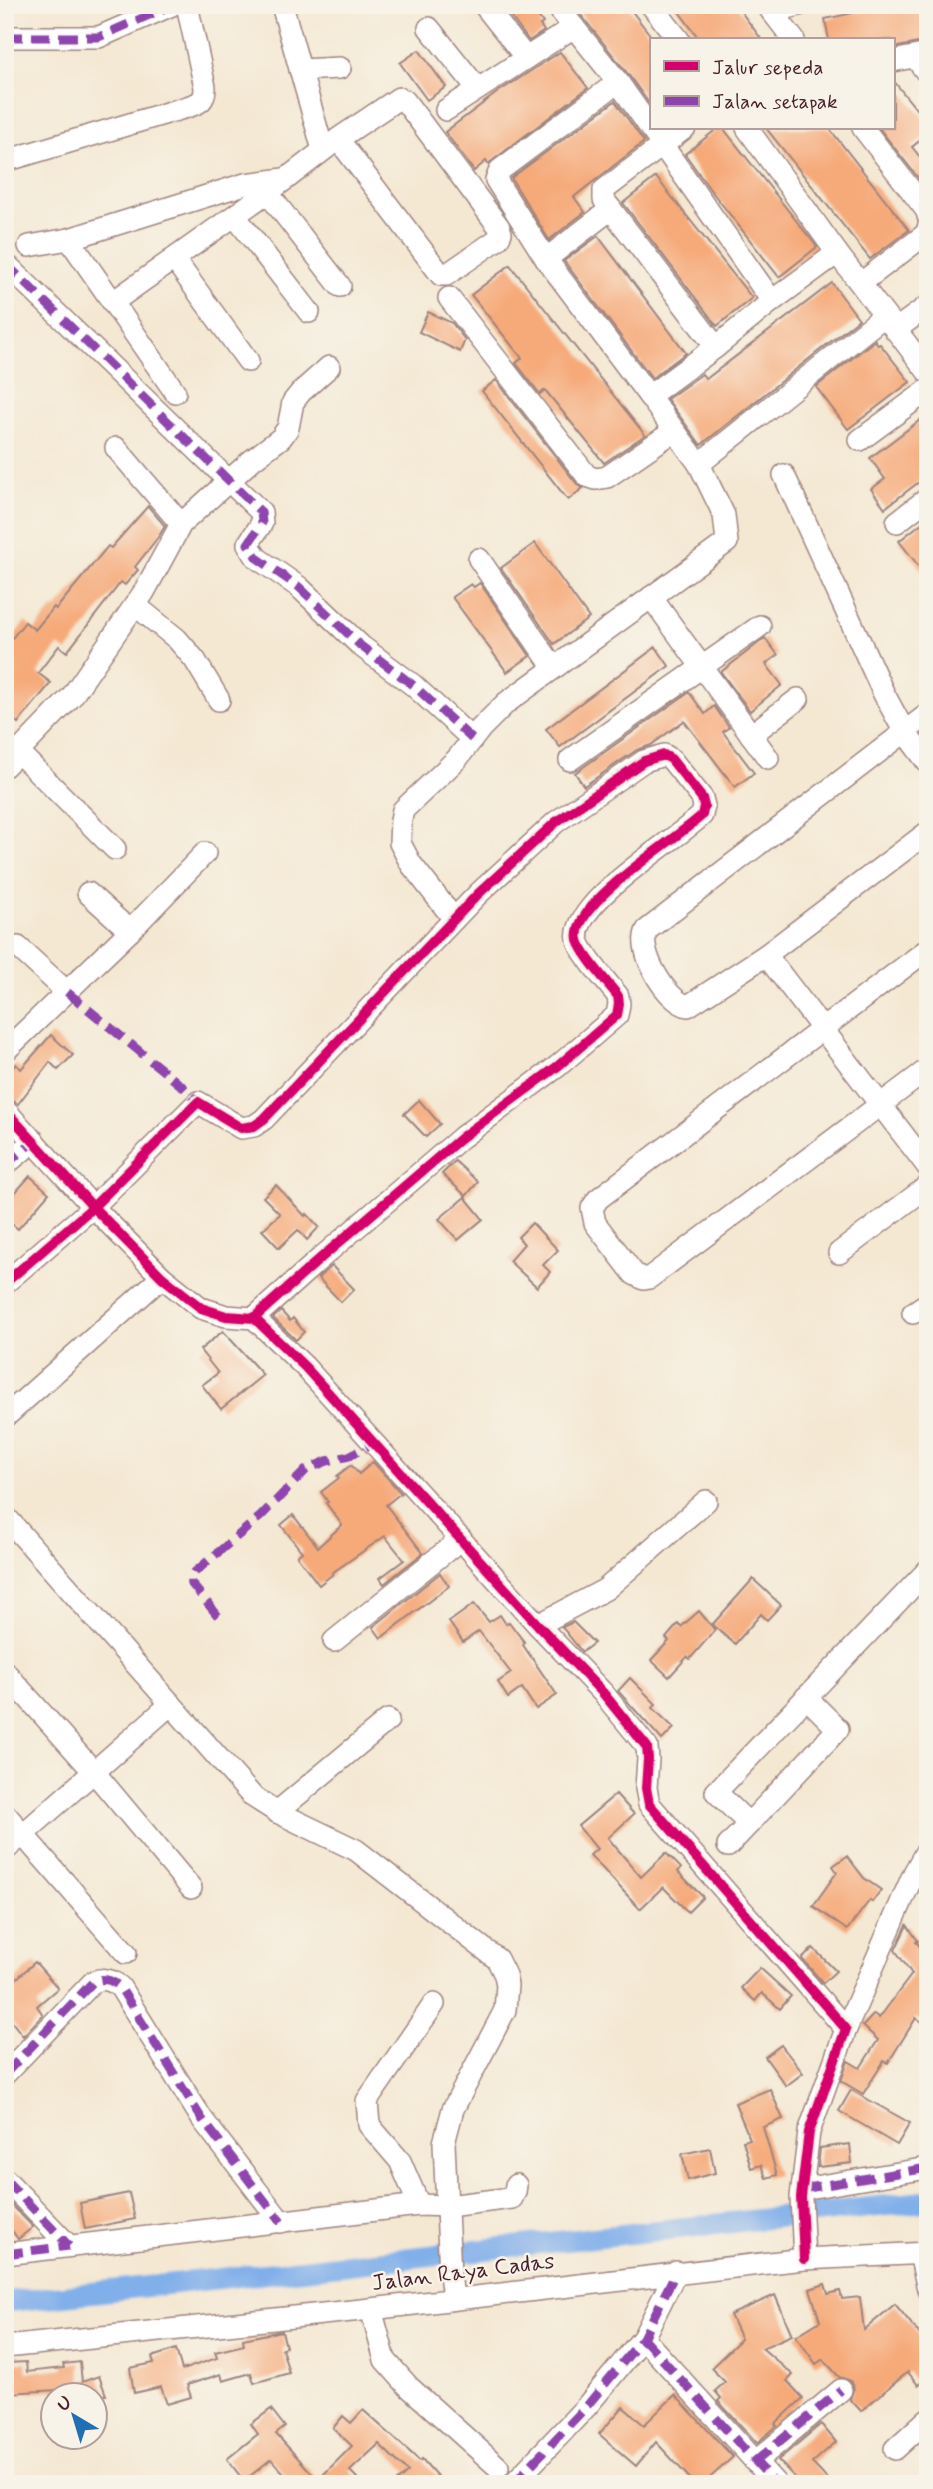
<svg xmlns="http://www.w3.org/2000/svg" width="933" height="2489" font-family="Mynerve,sans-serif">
<rect width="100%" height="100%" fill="#f7f3e8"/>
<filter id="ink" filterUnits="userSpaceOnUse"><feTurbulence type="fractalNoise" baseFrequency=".0143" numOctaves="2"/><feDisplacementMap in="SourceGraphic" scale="14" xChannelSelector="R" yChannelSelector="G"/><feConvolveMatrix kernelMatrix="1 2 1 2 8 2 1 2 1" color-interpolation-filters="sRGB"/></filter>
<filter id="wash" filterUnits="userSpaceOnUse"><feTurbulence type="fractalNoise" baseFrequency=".00686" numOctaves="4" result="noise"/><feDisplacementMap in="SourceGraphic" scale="28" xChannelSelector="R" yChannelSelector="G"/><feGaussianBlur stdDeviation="1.57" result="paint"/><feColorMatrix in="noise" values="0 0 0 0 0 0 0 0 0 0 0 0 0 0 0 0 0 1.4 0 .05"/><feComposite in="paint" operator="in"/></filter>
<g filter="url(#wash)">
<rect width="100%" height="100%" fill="#f4e8d3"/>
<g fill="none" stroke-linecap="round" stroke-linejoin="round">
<path stroke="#81afea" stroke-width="21" d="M5,2302L928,2201"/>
</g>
<g id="blocks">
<g fill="#f6aa7a">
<path d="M502,5H530L543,23L540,25L544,31L529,41Z"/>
<path d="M573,5H627L651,36V106L628,74Z"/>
<path d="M674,5H736L762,40H700Z"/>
<path d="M890,5H928V41L893,48V40H829L825,19Z"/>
<path d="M419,50L446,87L427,100L400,63Z"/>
<path d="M560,52L588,88L488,164L486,161L474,171L445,132L498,92Z"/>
<path d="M893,80L928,124V134L912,147L928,167V174L920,180L879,128H893Z"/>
<path d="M615,101L644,142L574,197L585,212L549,240L511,178Z"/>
<path d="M718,128H723L817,247L779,277L709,188L685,154Z"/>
<path d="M766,128H829L909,230L870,259Z"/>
<path d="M656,177L752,298L717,326L623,203Z"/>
<path d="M598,236L686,353L652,378L564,261Z"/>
<path d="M510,265L645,435L604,463L545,390L540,394L516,363L522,358L471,295Z"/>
<path d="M832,283L859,319L701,445L667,399L702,374L706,379Z"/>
<path d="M428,312L452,323L465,340L460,352L419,332Z"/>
<path d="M875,340L878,345L880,344L910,382L848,429L816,387Z"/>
<path d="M496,380L577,484L583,488L568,500L482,391Z"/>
<path d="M928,414V475L885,508L871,489L885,479L870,458Z"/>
<path d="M148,506L165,526L159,536L135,567L138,570L125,585L121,582L67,652L59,646L38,673L51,683L18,723L5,713V647L25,622L35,630L54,607L56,609L108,546L111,548Z"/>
<path d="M928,518V578L899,541Z"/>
<path d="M535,543L589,618L554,644L501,568Z"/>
<path d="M480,583L530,656L507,672L452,597L471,584L474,587Z"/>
<path d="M765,638L778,655L766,664L782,685L750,711L721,672Z"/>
<path d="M656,647L669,666L560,747L546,729Z"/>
<path d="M689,692L705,714L714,706L729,727L723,732L754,773L735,787L684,721L651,745L637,750L584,786L575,773Z"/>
<path d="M51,1035L73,1055L58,1070L50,1062L18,1104L5,1097V1078L16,1064L21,1069Z"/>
<path d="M419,1100L440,1124L426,1137L404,1114Z"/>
<path d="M455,1161L478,1182L466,1196L442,1174Z"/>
<path d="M30,1176L49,1193L18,1229L5,1218V1204Z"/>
<path d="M276,1185L305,1216L307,1214L319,1227L307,1240L298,1230L279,1248L262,1230L280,1214L263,1197Z"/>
<path d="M465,1197L483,1219L458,1240L439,1219Z"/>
<path d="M532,1223L558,1250L543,1265L550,1272L537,1287L509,1261L524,1244L518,1237Z"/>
<path d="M332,1266L354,1289L341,1302L318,1278Z"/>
<path d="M281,1311L290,1321L293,1318L304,1332L296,1340L273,1318Z"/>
<path d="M223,1331L263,1375L221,1409L202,1385L218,1373L200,1350Z"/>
<path d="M373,1462L401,1493L386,1505L423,1553L384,1584L380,1578L404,1560L385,1536L332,1573L333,1574L319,1585L297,1556L302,1552L281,1525L293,1515L318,1547L342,1525L326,1503L328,1502L321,1492L339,1478L337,1476L351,1465L359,1474Z"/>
<path d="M440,1573L449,1586L381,1638L373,1627Z"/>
<path d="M753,1579L781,1605L767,1620L761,1614L735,1644L712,1625Z"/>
<path d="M474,1604L489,1622L500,1615L506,1624L509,1622L525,1643L523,1645L557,1695L536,1709L522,1688L508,1698L498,1682L511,1673L479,1631L463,1642L449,1622Z"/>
<path d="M699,1611L715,1630L690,1659L687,1657L669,1677L651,1660L669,1641L666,1638L678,1624L681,1627Z"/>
<path d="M573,1622L594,1643L582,1652L562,1627Z"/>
<path d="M630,1678L656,1704L653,1708L674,1728L662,1740L618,1691Z"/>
<path d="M616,1794L634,1814L608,1838L641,1877L666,1853L681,1868L678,1872L703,1897L688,1912L663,1887L640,1909L590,1855L597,1849L578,1826Z"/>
<path d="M847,1856L864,1878L881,1890L872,1902L870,1900L847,1930L813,1906L837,1872L833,1866Z"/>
<path d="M907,1925L918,1941L916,1942L927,1954L928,1953V2026L916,2018L888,2063L884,2061L863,2094L841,2081L848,2061L860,2068L878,2040L863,2026L874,2014L879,2018L912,1974L895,1950Z"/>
<path d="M813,1948L836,1971L823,1983L802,1959Z"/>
<path d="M35,1962L58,1988L37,2006L43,2015L23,2036L5,2013V1968L15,1980Z"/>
<path d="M760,1968L791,1996L780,2009L762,1993L755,2001L741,1988Z"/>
<path d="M781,2045L803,2073L786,2086L765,2057Z"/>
<path d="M770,2089L783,2119L763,2127L777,2175L766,2178L761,2165L751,2168L743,2141L750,2139L735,2103Z"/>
<path d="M851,2090L910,2123L897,2145L839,2111Z"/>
<path d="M850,2144L852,2163L818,2167L820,2148Z"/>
<path d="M710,2148L715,2173L688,2180L682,2154Z"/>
<path d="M129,2193L135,2219L85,2229L80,2203Z"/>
<path d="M5,2198L33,2227L18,2239L13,2232L5,2239Z"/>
<path d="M825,2284L828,2294L840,2291L842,2299L860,2297L864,2330L895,2304L928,2344V2377L918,2385L908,2372L861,2411L850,2399L854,2388L851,2381L839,2377L823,2359L816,2364L796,2336L820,2321L810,2289Z"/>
<path d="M775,2295L792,2335L762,2348L793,2375L787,2381L803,2398L775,2424L777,2426L757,2443L718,2401L721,2398L715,2391L725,2382L711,2368L741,2339L730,2315Z"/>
<path d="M282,2331L286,2347L282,2348L289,2373L254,2383L251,2373L223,2381L221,2374L187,2385L191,2397L167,2404L161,2387L134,2393L130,2368L154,2363L152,2357L176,2349L182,2370L217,2358L215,2352L244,2345L243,2339Z"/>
<path d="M26,2362L27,2372L64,2368L63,2364L80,2362L82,2382L99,2376L106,2395H54V2392L58,2390L8,2393L7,2363Z"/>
<path d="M675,2395L733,2457L703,2484H695L656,2442L636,2466L599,2434L623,2407L644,2425Z"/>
<path d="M271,2409L285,2427L276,2434L318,2480L352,2446L333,2428L343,2416L351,2423L363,2410L420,2461L422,2459L444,2484H394L408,2472L379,2444L350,2471L363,2484H294L271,2459L244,2481L227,2459L258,2434L251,2424Z"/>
<path d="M821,2424L836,2442L812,2463L832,2484H801L778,2460Z"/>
</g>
</g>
</g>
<g filter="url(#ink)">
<use href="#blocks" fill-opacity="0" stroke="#9f847f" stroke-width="2"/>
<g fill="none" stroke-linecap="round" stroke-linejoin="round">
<defs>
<g id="minor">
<path d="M282,5L323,150"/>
<path d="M484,5L526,58"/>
<path d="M556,5L618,82"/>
<path d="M651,5L679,40"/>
<path d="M767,5L794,40"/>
<path d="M772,12L799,5"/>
<path d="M429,28L478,89"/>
<path d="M5,37H99L172,5"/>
<path d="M915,57L928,74"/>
<path d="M893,61L928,54"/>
<path d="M300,70L340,68"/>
<path d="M446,110L574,27"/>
<path d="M685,128L604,190V200L716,347L649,396L699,464"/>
<path d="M747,128L837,253L928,372"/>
<path d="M863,128L927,211L928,216"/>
<path d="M5,161L187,107C200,103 205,101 205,87L187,5"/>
<path d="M267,192L340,286"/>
<path d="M235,216L309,312"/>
<path d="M69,239L175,392"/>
<path d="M29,246L69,239L245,184L284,179"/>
<path d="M174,259L248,361"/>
<path d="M546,259L611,209"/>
<path d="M5,263L261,512L262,523L248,544L257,558L299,587L361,646L413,685L472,739"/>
<path d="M861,283L927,233L928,228"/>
<path d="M449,298L587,476L596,479L607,477L674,431"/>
<path d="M113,302L286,179L338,139L399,98L405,101L499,227L501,233L498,239L446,275H441L338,139"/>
<path d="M895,330L928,306"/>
<path d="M716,347L772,301L837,253"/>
<path d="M649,396L546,259L496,180L500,170L618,82L772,301"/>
<path d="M860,440L928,390"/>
<path d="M116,448L181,524"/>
<path d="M784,475L884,694L904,731L928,763"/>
<path d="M897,522L928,498"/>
<path d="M479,559L554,668"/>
<path d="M651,597L768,758"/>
<path d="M135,605L177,639L195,660L219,700"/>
<path d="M928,714L647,930C636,950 667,1002 688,1006L766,955L928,832"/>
<path d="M751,735L798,699"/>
<path d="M19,753L115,849"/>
<path d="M570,760L760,626"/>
<path d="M5,766L72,696L144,592L181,524L252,460L281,438L288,428L293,402L301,392L329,367"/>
<path d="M88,893L130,931"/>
<path d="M454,919L411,864L400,843L401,820L403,810L457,759L481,728L506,703L727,542L724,515L699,464L884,316"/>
<path d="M18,947L67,992"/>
<path d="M928,949L598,1199L592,1208L595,1223L634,1274L644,1279L649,1278L928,1069"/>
<path d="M766,955L928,1167"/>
<path d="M5,1051L130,931L205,853"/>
<path d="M5,1110L93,1207L162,1277L201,1308L226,1316L254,1318L305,1367L538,1625L603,1693L647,1747L648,1759L646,1788L649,1804L846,2029L809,2132L801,2197L804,2259"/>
<path d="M5,1165L34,1141"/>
<path d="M839,1253L928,1186"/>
<path d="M5,1283L93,1207L198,1102L241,1128L254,1126L264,1119L478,894L556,822L644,761L664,755L671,759L702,798L704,806L702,815C678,839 563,907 579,943C585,958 607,982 618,996L619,1004L617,1015L558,1066L462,1137L322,1257L254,1318"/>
<path d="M913,1313L928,1303"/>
<path d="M5,1417L162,1277"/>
<path d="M5,1516L252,1796L277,1812L356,1850L497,1959L505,1975L507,1985L505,2010L453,2109L444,2143L450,2274L453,2298"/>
<path d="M538,1625L606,1589L706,1501"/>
<path d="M334,1641L461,1539"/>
<path d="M5,1672L94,1772L191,1888"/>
<path d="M277,1812L388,1720"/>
<path d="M5,1814L126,1953"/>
<path d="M749,1824L716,1792L928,1570"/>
<path d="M728,1846L838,1729L806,1697"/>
<path d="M5,1850L171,1704"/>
<path d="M846,2029L914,1873L928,1848"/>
<path d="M5,2074L93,1982C104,1977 112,1980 120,1987L202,2119L281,2222"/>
<path d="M5,2179L69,2246"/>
<path d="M802,2189L928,2168"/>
<path d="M419,2205L400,2161L369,2125L367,2101L434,2004"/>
<path d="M5,2254L419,2205L448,2206L512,2198L515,2192L516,2185"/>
<path d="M920,2254L928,2289"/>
<path d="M371,2309L385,2360L409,2387L498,2467"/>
<path d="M643,2338L776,2484"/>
<path d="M5,2347L371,2309L804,2259L928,2253"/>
<path d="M895,2449L928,2419"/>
<path d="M755,2462L841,2390"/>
<path d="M513,2484L586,2407L643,2338L676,2272"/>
</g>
</defs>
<use href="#minor" stroke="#9f847f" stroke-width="24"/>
<use href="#minor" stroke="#fff" stroke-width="21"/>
<g stroke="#8e44ad" stroke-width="9" stroke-dasharray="18 9" stroke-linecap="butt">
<path d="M5,37H99L172,5"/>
<path d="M5,263L261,512L262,523L248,544L257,558L299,587L361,646L413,685L472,739"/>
<path d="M67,992L183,1087L198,1102"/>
<path d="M5,1165L34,1141"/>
<path d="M218,1616L191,1583V1578L195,1572L261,1516L306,1470L327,1461L349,1456L374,1443"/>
<path d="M5,2074L93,1982C104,1977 112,1980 120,1987L202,2119L281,2222"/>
<path d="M5,2179L69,2246"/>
<path d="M802,2189L928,2168"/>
<path d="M5,2254L69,2246"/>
<path d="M643,2338L776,2484"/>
<path d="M755,2462L841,2390"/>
<path d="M513,2484L586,2407L643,2338L676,2272"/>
</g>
<defs>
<g id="cycleway">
<path d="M5,1110L93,1207L162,1277L201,1308L226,1316L254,1318L305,1367L538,1625L603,1693L647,1747L648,1759L646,1788L649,1804L846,2029L809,2132L801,2197L804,2259"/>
<path d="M5,1283L93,1207L198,1102L241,1128L254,1126L264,1119L478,894L556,822L644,761L664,755L671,759L702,798L704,806L702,815C678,839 563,907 579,943C585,958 607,982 618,996L619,1004L617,1015L558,1066L462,1137L322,1257L254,1318"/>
</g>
</defs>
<use href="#cycleway" stroke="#f7f3e8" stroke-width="15"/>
<use href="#cycleway" stroke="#d6006c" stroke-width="10"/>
</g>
</g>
<g text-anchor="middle" stroke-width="5" stroke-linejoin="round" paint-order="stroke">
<g font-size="23" fill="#4a1f2b" stroke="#f7f3e8">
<text transform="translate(463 2271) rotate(-7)" y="8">Jalan Raya Cadas</text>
</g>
</g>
<rect width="933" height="2489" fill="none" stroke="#f7f3e8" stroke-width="28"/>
<rect x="650" y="38" width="245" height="91" fill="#f7f3e8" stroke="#b29e9c" stroke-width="2"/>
<rect x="664" y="61" width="35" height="10" fill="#d6006c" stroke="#b29e9c" stroke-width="2"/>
<text x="712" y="74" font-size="21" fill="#4a1f2b">Jalur sepeda</text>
<rect x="664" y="96" width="35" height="10" fill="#8e44ad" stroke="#b29e9c" stroke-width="2"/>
<text x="712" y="108" font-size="21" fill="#4a1f2b">Jalan setapak</text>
<g transform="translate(74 2416) rotate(322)"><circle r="33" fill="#f7f3e8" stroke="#b29e9c" stroke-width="2"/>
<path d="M0-5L12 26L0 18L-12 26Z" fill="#1f6fb2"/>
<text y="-10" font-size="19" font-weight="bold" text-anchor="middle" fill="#4a1f2b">U</text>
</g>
</svg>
